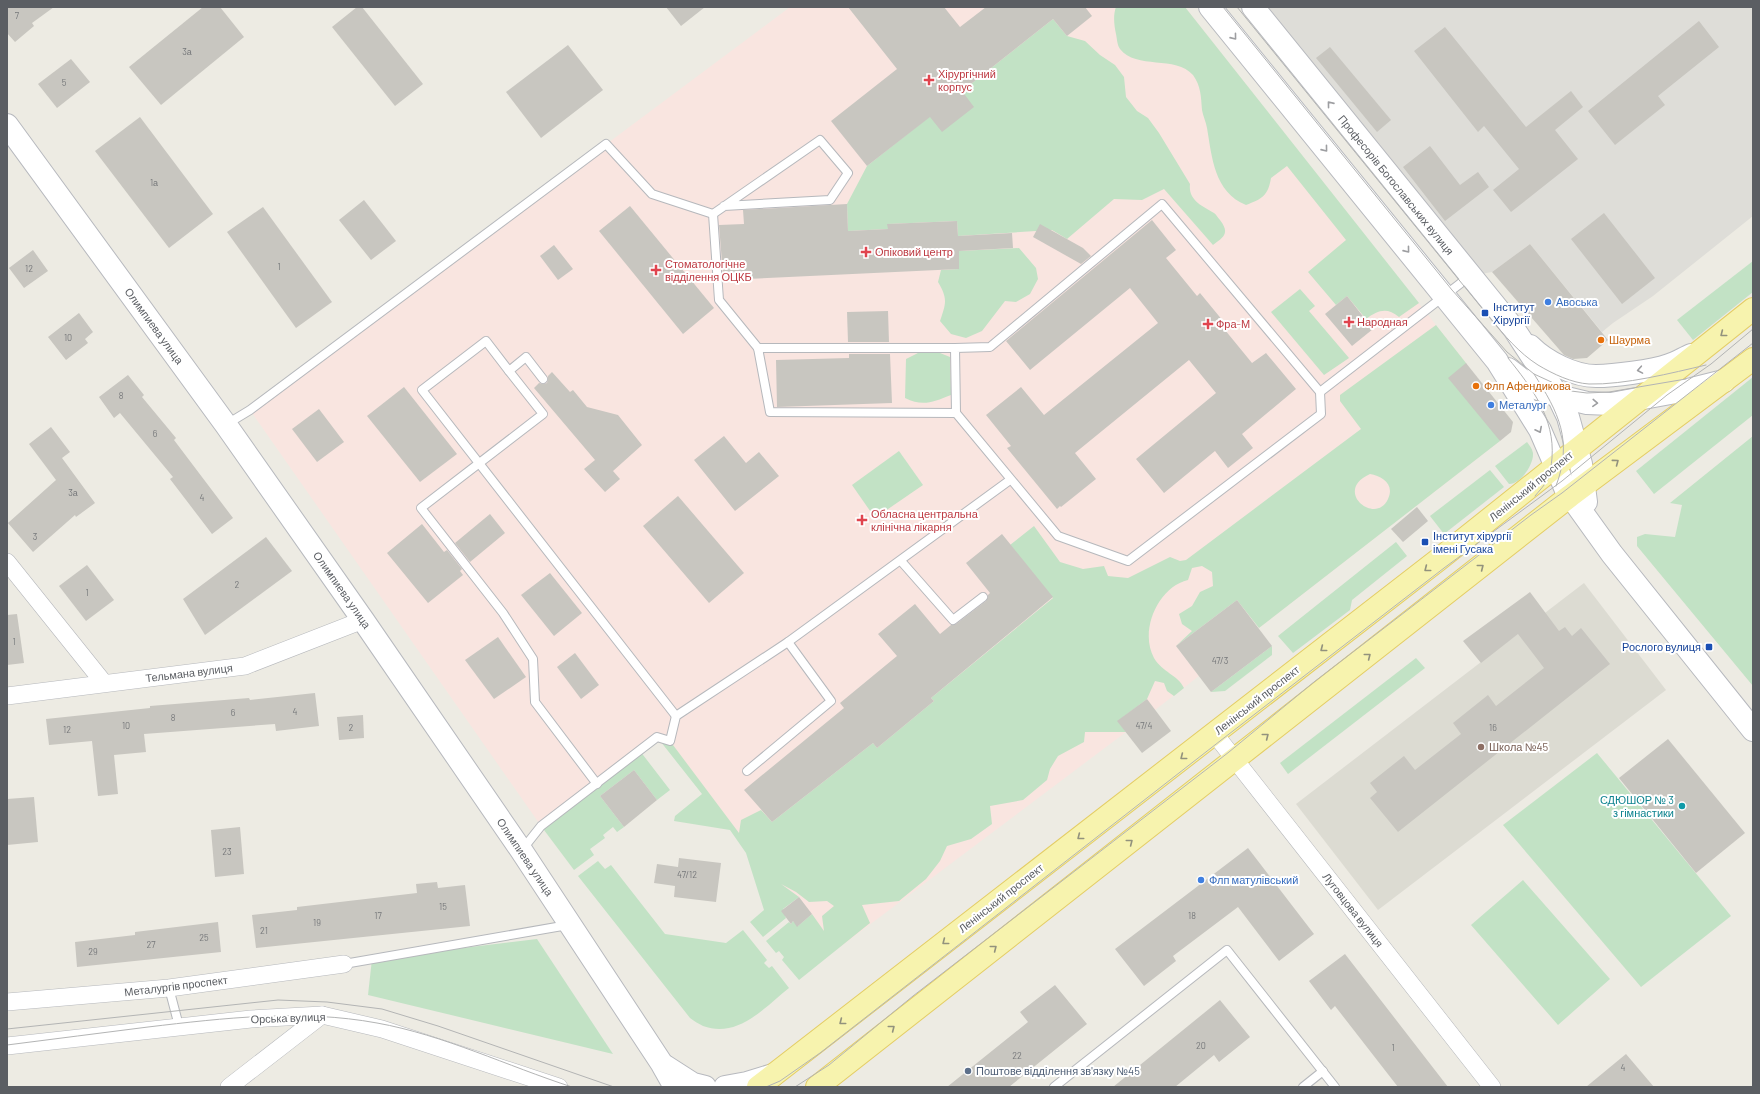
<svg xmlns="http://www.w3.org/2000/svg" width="1760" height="1094" font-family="Barlow,sans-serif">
<rect width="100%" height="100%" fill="#edebe3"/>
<path fill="#deddd8" d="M1263,7H1753V216L1653,296L1613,323L1602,332L1530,244L1492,272L1481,274Z"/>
<path fill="#dcdbd2" d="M1584,583L1666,690L1378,910L1296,804Z"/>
<path fill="#f9e5e0" d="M790,7H1185L1466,363L1500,441L1259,628L1237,600L1176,646L1199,676L1155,710L1146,699L1118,721L1126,732L836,950L799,897L777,882L657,737L541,826L250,410Z"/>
<g fill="#c2e2c5" fill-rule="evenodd">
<path d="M1116,7H1185L1419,303L1399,317C1387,307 1378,310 1366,319L1347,296L1336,305L1308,272L1346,240L1287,166L1271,178C1268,196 1262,199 1246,205C1214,192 1212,157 1207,128C1206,122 1203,116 1202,110C1201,97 1201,86 1193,75C1176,55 1136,70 1120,49C1117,45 1117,38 1116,34C1114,25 1113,15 1116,7Z"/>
<path d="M1053,19L1067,36L1085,41L1100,55L1115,65L1124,77L1126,97L1137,111L1148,118L1159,133L1190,184C1188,200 1202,206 1214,213C1216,214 1218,218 1220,220C1230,233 1224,237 1213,245L1164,189L1142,200L1114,199L1067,239L1052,230L958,236L957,221L888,224V229L848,231L847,204L867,166Z"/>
<path d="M1019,248L1036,268L1038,279L1030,294L1016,302L1005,301L982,331L966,338L951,334L940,321C946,303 948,299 938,282L941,270L959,269V251Z"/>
<path d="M1753,261V292L1693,340L1677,320Z"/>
<path d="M1300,289L1315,306L1309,311L1349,358L1324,375L1271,312Z"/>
<path d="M1436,325L1466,363L1500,441L1259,628L1237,600L1176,646L1192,631L1182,624L1179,614L1192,606L1200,592L1213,586L1212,572L1202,566L1192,568L1188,580C1158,587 1139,631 1154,658C1162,672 1178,675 1184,688L1174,696L1167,691L1164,683L1155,681L1147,699L1118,721L1126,732H1085L1084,742L1058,756L1050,769L1047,780L1023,800L990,806L992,824L971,839L947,846L940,861L926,879L899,901L862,905L870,923L799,980L782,960L784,957L779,951L776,953L766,941L789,922L791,924L793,921L798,926L812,914L824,931L822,916L834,906L827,901L809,902L796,892L781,884L799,897L783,909L787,914L785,916L786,918L763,937L750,922L764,910L746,853L730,830L674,821L675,816L702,794L657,737L670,741L739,833L741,820L761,810L772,822L873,743L877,748L934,701L931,698L1053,598L1010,545L1034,526L1060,562L1083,569L1104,566L1108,576L1128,578L1170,557L1180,561L1186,560L1361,429L1340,401V395ZM1370,474C1382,476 1395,484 1388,499C1376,526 1332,491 1370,474Z"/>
<path d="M918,353H940L950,357L951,395C933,402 923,407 905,398L906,359Z"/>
<path d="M1753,377V415L1654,494L1636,471Z"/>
<path d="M1753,436V686L1637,546V537L1645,534L1675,537L1682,505L1670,503Z"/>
<path d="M1527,442C1529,445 1532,448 1533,453C1534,464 1521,484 1509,484L1495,466Z"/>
<path d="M899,451L923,485L875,518L852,485Z"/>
<path d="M1490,470L1504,487L1444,534L1430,516Z"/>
<path d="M1396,542L1407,556L1352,600L1350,610L1293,653L1278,636Z"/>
<path d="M1272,646V655L1225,691L1211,692Z"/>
<path d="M1416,658L1425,668L1288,774L1280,763Z"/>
<path d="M640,751L670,790L657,800L634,770L600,796L624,827L617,832L613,827L603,835L605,838L590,849L594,855L574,870L541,826Z"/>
<path d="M1597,753L1731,916L1641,987L1503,825Z"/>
<path d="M598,861L605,869L611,865L665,934L726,943L743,930L767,960L764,963L769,968L772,966L789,988C765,1007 738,1039 703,1026C699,1024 694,1021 690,1018L578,876Z"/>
<path d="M1523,880L1610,979L1558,1025L1471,925Z"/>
<path d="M537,939L613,1054L368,995L372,959Z"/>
</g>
<g fill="#c8c6c0">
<path d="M7,7H54L32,23L34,26L15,42L7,33Z"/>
<path d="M203,7H220L244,37L161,105L129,67Z"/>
<path d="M357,7H362L423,84L395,106L332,27Z"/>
<path d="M666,7H705L681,26Z"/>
<path d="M848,7H944L960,27L986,7H1085L1092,16L1067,36L1053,19L962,91L974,107L942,132L930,117L867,166L831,121L897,69Z"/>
<path d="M1699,21L1719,47L1658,96L1665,105L1615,145L1588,111Z"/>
<path d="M1445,27L1526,127L1571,91L1583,107L1555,130L1578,159L1511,212L1493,190L1519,169L1484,126L1478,132L1414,51Z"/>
<path d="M568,45L603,90L541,138L506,92Z"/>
<path d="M1330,47L1391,120L1377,132L1316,58Z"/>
<path d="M71,59L90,82L57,108L38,84Z"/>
<path d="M140,117L213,214L169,248L95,151Z"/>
<path d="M1430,146L1460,185L1478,172L1489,187L1445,221L1403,167Z"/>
<path d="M364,200L396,241L371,260L339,220Z"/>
<path d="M847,204L848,231L888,229L887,224L957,221L958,236L1012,233L1013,248L959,251V269L746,279V273L723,275L719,225L744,224L743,210Z"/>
<path d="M630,206L714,308L683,334L599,231Z"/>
<path d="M263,207L332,302L296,328L227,232Z"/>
<path d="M1604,213L1655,278L1622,304L1571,239Z"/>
<path d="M1152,220L1176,250L1166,258L1197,296L1200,293L1228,327L1225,330L1252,363L1266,353L1296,389L1242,434L1253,448L1228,468L1215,451L1164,493L1136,459L1216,393L1189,360L1075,453L1096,479L1061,507L1060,506L1057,509L1007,448L1011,446L986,415L1021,387L1044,415L1158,323L1130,288L1030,370L1006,341Z"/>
<path d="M1040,224L1083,248L1091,256L1081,264L1033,237Z"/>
<path d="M1530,244L1608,340L1587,358L1573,359L1564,355L1492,272Z"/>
<path d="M554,245L573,269L558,280L540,256Z"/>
<path d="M33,250L48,271L24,288L9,268Z"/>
<path d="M1347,296L1373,329L1352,346L1325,314Z"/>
<path d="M888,311L889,342H848L847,312Z"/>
<path d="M79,313L93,332L85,339L88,343L66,360L48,337Z"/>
<path d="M849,354H890L892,403L777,407L776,360L849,358Z"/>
<path d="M1466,363L1513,422L1511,432L1500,441L1448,378Z"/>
<path d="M552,372L570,392L573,390L587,407L618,415L642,445L613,471L620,479L605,492L584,469L595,460L534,388L539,383L543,384L547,383L548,379V376Z"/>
<path d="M128,375L144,395L142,397L176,438L174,440L233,518L212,534L170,479L173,477L120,413L114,418L99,397Z"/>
<path d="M404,387L457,454L420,482L367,416Z"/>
<path d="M319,409L344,442L317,462L292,429Z"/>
<path d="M51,427L70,452L62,458L95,503L76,517L75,515L33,552L8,523L56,480L29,444Z"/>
<path d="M724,436L746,463L759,452L779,476L735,511L694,460Z"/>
<path d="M678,496L744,573L709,603L643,526Z"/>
<path d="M1417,507L1428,521L1403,542L1391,529Z"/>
<path d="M490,514L505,533L470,562L455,543Z"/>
<path d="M422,524L444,552L447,550L462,569L460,571L463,575L428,603L387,553Z"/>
<path d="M1002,534L1053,597L931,698L934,701L877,748L873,743L772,822L744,790L844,708L840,703L897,656L878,634L915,604L940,634L951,625L956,624L986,601L988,595L990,593L966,563Z"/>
<path d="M266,537L292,571L205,635L183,599Z"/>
<path d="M87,565L114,600L86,621L59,586Z"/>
<path d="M550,573L582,613L554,636L521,595Z"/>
<path d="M1530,592L1559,631L1565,627L1572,636L1581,628L1610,664L1398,832L1370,798L1377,792L1370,783L1404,756L1415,770L1461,734L1453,723L1488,695L1496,706L1544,668L1518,634L1481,663L1463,641Z"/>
<path d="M1237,600L1272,646L1211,692L1176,646Z"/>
<path d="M17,614L24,663L7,665V615Z"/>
<path d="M498,637L526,677L494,699L465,660Z"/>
<path d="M575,653L599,685L581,699L557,667Z"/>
<path d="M315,693L319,726L276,731L275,724L144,734L146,752L114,755L118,794L98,796L92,741L49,745L46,719L150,708V706L249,698L250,700Z"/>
<path d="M1147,699L1171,731L1142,753L1117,721Z"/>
<path d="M363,715L364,738L339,740L337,717Z"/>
<path d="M1668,739L1745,833L1696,873L1619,778Z"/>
<path d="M634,770L657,800L624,827L600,796Z"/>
<path d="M34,797L38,842L7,845V799Z"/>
<path d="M240,827L244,874L215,877L211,830Z"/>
<path d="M1248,848L1314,934L1279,961L1238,907L1173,956L1176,961L1144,986L1115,949Z"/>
<path d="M679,858L721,863L716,902L674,897L675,886L654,883L657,864L678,867Z"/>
<path d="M437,882L438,888L465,885L470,926L256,948L252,915L297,910V907L417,893L416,884Z"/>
<path d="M799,897L812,914L797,927L793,921L791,924L781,911Z"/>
<path d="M218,922L221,952L77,967L75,942L135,935V932Z"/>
<path d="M1345,954L1448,1087H1398L1335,1006L1331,1010L1309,981Z"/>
<path d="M1055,985L1087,1024L1009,1087H947L1028,1022L1020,1012Z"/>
<path d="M1220,1000L1250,1037L1219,1062L1214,1055L1175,1087H1113Z"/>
<path d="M1626,1054L1654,1087H1586Z"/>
</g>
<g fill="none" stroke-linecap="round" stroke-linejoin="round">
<defs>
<g id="lane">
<path d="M713,214L820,140L848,173L830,200L724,206"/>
<path d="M758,348H955"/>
<path d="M509,371L543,414L421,508L503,613L533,659L535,702L597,784"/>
<path d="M543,379L526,357L509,371L486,341L422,390L676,716"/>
<path d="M1320,392L1470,276"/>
<path d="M227,424L250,410L606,144L652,194L713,214L719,300L758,348L770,412L956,413L1058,536L1128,561L1321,414L1320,392L1162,204L990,347L955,348L956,413"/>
<path d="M901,561L953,620L983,597"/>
<path d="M747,771L831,701L788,642"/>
<path d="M522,850L541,826L657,737L670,741L676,716L788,642L1010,480"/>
<path d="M344,964L568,925"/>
<path d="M169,988L179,1026"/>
<path d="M1054,1087L1227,950L1335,1087"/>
<path d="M1303,1087L1323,1071"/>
</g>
<g id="street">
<path d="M7,562L104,683"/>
<path d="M7,696L245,666L363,620"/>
<path d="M1214,733L1492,1087"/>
<path d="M7,1002L169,988L344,964"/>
<path d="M7,1046L251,1019L322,1015L382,1029L559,1087"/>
<path d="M229,1087L322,1015"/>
</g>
<g id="secondary">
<path d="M1210,7L1497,361L1540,430L1566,490L1612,554L1753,730"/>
<path d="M1253,7L1514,329L1558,396L1568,417L1581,464L1586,502"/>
<path d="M7,125L226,425L363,620L521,850L662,1064L675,1087"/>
<path d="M1530,346C1546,362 1574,376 1596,376C1614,376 1652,371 1669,365C1676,363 1684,358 1691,355"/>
<path d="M1508,369L1530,386L1558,396L1587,403L1611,404L1692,389L1724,381"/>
<path d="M665,1066L693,1084L705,1087"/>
<path d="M725,1087L747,1083L773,1075"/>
</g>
<g id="primary">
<path d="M758,1087L1438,560L1753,309"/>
<path d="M817,1087L1570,496L1753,359"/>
</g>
</defs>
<use href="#lane" stroke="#b6b8bc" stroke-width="10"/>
<use href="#street" stroke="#b6b8bc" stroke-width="18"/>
<use href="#secondary" stroke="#b7b9be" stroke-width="24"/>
<use href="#primary" stroke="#e4cd65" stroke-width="24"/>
<use href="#lane" stroke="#fff" stroke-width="8"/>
<use href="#street" stroke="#fff" stroke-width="17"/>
<use href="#secondary" stroke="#fff" stroke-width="22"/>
<use href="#primary" stroke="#f7f3ae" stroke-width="22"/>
<g stroke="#b3b4b4" stroke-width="1">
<path d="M1223,7L1452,290L1507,352L1534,374L1571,391L1587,393L1609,392L1686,379"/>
<path d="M1237,7L1490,318C1504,335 1519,353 1538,365C1553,374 1572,383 1589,384C1624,385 1672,373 1706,365"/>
<path d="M1508,358C1532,388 1555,418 1552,458C1551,466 1551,472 1548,479C1545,485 1539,491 1535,496"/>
<path d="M1534,374C1559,413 1573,441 1556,486"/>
<path d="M7,1029L278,1000L327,1002L382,1009L438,1026L614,1087"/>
<path d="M7,1045C54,1039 101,1033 148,1027C224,1018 301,1009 377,1023C444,1035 507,1066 572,1087"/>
<path d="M766,1087L780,1081L820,1053L1220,741L1444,568L1562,481L1667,395L1711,364L1753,329"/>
<path d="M795,1087L829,1065L913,996L1229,752L1314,682L1531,515L1562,493L1753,343"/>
</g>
</g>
<defs><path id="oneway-chevron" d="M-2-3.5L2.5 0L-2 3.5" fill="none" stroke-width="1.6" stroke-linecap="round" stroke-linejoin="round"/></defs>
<g stroke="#9d9ea1">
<use href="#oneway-chevron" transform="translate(1234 37) rotate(51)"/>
<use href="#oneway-chevron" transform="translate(1330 104) rotate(-129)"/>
<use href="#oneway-chevron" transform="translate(1325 149) rotate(51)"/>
<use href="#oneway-chevron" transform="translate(1407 250) rotate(51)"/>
<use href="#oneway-chevron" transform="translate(1640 370) rotate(170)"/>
<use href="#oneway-chevron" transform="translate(1595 403) rotate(3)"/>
<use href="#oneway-chevron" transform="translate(1539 430) rotate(63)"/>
</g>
<g stroke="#92927d">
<use href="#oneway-chevron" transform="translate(1723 334) rotate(142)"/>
<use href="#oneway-chevron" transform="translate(1616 462) rotate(-37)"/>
<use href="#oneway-chevron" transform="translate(1481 567) rotate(-38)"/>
<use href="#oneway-chevron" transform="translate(1427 569) rotate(142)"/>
<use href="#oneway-chevron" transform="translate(1323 649) rotate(142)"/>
<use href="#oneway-chevron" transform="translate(1368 656) rotate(-38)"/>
<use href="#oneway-chevron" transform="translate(1266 736) rotate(-38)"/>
<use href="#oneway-chevron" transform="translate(1183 757) rotate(142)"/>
<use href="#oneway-chevron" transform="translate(1080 837) rotate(142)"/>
<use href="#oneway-chevron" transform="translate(1130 842) rotate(-38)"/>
<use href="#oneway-chevron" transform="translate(945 942) rotate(142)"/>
<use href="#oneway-chevron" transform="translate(994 948) rotate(-38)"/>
<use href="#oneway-chevron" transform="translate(842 1022) rotate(142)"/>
<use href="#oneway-chevron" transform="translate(892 1028) rotate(-38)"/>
</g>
<g fill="#e0444e" stroke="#fff" stroke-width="1.5">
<path d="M927 74h4v4h4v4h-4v4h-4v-4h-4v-4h4z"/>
<path d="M864 246h4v4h4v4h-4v4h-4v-4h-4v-4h4z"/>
<path d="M654 264h4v4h4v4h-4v4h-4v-4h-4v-4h4z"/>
<path d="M1347 316h4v4h4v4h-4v4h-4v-4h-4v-4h4z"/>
<path d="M1206 318h4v4h4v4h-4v4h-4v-4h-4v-4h4z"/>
<path d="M860 514h4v4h4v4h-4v4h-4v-4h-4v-4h4z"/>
</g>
<g fill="#3f7fe0" stroke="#fff" stroke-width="1.5">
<circle cx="1548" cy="302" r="4"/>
<circle cx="1491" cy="405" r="4"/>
<circle cx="1201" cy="880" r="4"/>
</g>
<g fill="#1a4fb4" stroke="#fff" stroke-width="1.5">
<rect x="1481" y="309" width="8" height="8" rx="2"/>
<rect x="1421" y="538" width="8" height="8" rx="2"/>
<rect x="1705" y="643" width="8" height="8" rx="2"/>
</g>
<g fill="#e8710a" stroke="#fff" stroke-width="1.5">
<circle cx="1601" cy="340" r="4"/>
<circle cx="1476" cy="386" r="4"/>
</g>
<circle fill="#8d6e63" stroke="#fff" stroke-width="1.5" cx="1481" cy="747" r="4"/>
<circle fill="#0f9aa8" stroke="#fff" stroke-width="1.5" cx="1682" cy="806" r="4"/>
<circle fill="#5c6f8a" stroke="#fff" stroke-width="1.5" cx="968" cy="1071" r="4"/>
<g text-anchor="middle" stroke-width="4" stroke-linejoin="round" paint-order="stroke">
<g font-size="9" fill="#76787a">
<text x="17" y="19">7</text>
<text x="187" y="55">3а</text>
<text x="64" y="86">5</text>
<text x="154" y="186">1а</text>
<text x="279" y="270">1</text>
<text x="29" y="272">12</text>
<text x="68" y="341">10</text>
<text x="121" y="399">8</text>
<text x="155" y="437">6</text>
<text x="73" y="496">3а</text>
<text x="202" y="501">4</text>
<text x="35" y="540">3</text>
<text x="237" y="588">2</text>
<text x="87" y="596">1</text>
<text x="14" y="645">1</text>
<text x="1220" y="664">47/3</text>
<text x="295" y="715">4</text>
<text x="233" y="716">6</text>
<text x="173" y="721">8</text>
<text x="126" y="729">10</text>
<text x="1144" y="729">47/4</text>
<text x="351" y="731">2</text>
<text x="1493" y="731">16</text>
<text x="67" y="733">12</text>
<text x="227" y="855">23</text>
<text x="687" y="878">47/12</text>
<text x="443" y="910">15</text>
<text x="378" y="919">17</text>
<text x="1192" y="919">18</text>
<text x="317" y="926">19</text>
<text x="264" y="934">21</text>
<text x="204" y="941">25</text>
<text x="151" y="948">27</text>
<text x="93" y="955">29</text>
<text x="1201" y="1049">20</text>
<text x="1393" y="1051">1</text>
<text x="1017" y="1059">22</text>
<text x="1623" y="1071">4</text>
</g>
<g font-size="11" fill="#be3a42" stroke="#fff" text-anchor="start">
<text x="938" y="78">Хірургічний<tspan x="938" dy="13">корпус</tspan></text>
<text x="875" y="256">Опіковий центр</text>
<text x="665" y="268">Стоматологічне<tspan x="665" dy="13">відділення ОЦКБ</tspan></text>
<text x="1357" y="326">Народная</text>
<text x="1216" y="328">Фра-М</text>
<text x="871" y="518">Обласна центральна<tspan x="871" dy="13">клінічна лікарня</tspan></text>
</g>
<g font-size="11" fill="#5b5e63" stroke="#fff">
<text transform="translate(1396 185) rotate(51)" y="4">Професорів Богославських вулиця</text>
<text transform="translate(154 326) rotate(54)" y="4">Олимпиева улица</text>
<text transform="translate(1531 486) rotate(-39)" y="4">Ленінський проспект</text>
<text transform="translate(342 590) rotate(55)" y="4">Олимпиева улица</text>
<text transform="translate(189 673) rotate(-7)" y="4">Тельмана вулиця</text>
<text transform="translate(1257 700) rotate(-38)" y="4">Ленінський проспект</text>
<text transform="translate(525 857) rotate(56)" y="4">Олимпиева улица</text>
<text transform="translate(1001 898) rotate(-38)" y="4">Ленінський проспект</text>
<text transform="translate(1353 910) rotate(52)" y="4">Луговцова вулиця</text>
<text transform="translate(176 986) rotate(-7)" y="4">Металургів проспект</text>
<text transform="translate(288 1018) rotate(-2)" y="4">Орська вулиця</text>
</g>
<g font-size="11" fill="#366cbe" stroke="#fff" text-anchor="start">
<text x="1556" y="306">Авоська</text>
<text x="1499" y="409">Металург</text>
<text x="1209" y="884">Флп матулівський</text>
</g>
<g font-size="11" fill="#164399" stroke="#fff" text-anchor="start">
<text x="1493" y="311">Інститут<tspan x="1493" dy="13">Хірургії</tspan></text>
<text x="1433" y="540">Інститут хірургії<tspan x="1433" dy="13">імені Гусака</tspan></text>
<text x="1701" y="651" text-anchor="end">Рослого вулиця</text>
</g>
<g font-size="11" fill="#c56008" stroke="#fff" text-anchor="start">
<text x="1609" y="344">Шаурма</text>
<text x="1484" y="390">Флп Афендикова</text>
</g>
<g font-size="11" fill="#785e54" stroke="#fff" text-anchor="start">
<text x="1489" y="751">Школа №45</text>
</g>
<g font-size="11" fill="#0d838f" stroke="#fff" text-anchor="end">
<text x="1674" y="804">СДЮШОР № 3<tspan x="1674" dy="13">з гімнастики</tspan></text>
</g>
<g font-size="11" fill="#4e5e75" stroke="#fff" text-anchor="start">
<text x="976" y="1075">Поштове відділення зв'язку №45</text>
</g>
</g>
<rect width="1760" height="1094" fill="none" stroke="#5b5e63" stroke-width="16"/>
</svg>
